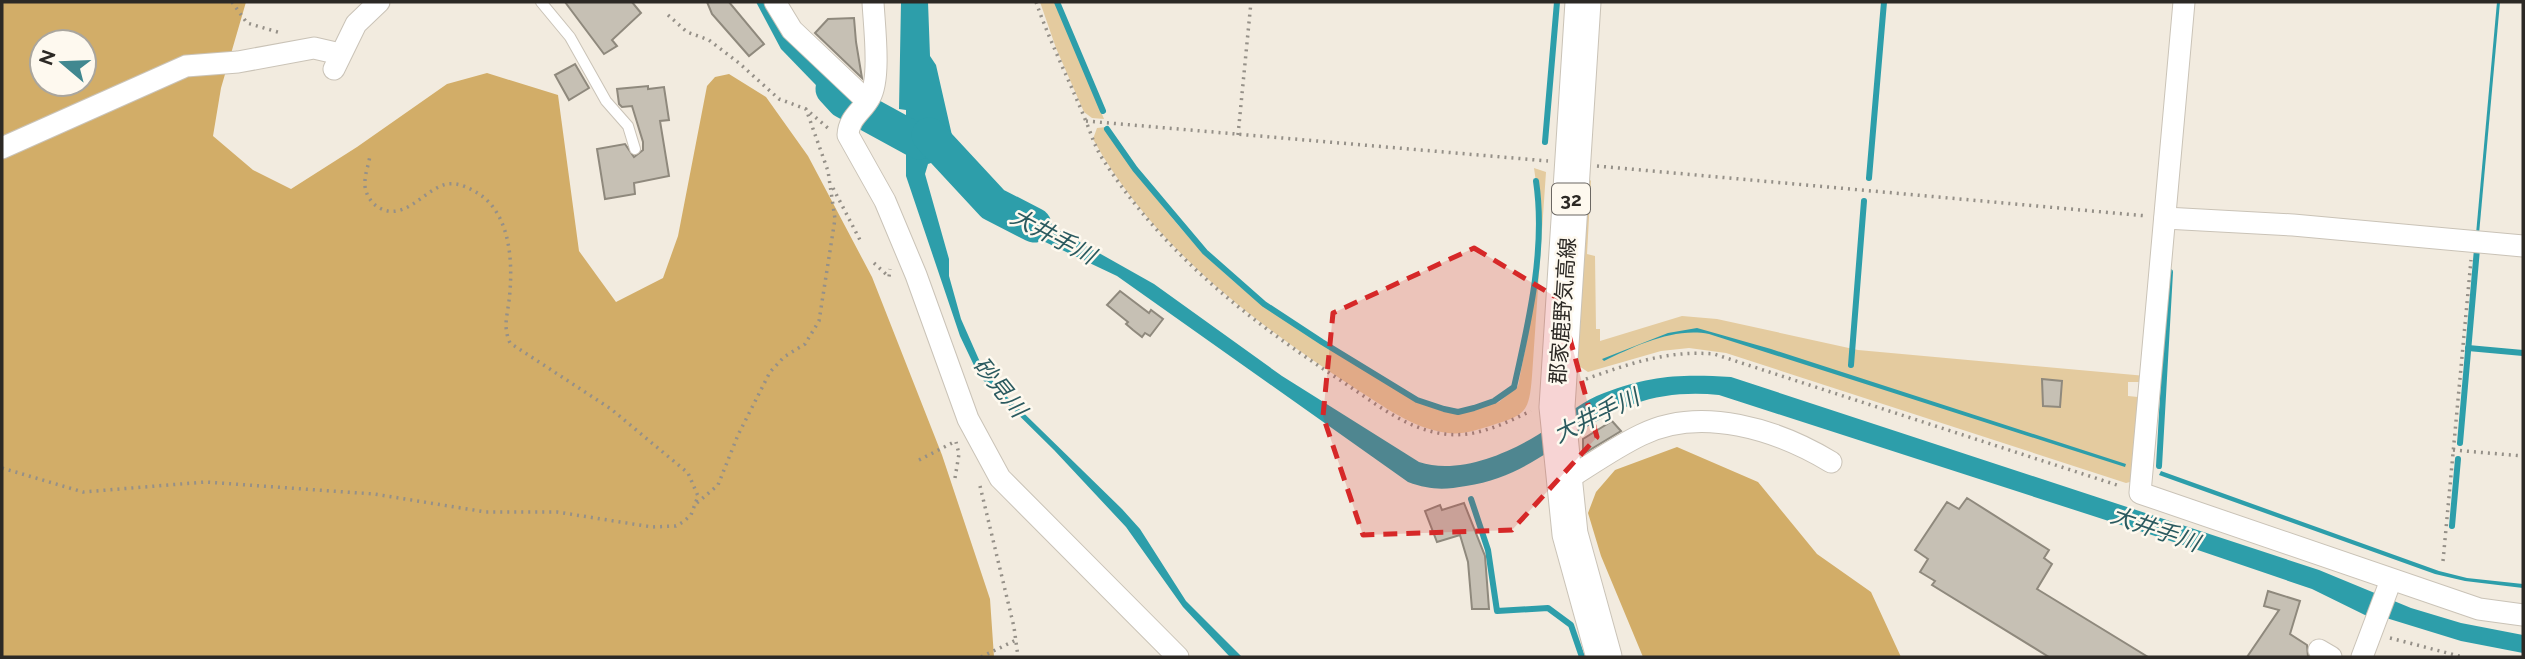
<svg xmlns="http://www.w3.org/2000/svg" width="2525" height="659" font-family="Raleway,'Noto Sans JP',sans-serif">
<rect width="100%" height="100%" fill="#f2ebdf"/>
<g fill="#e4cb9f">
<path d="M1040,2H1056L1104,119L1092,118L1084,112L1056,48Z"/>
<path d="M1106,127C1149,193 1199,259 1264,305C1313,340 1366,370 1417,401L1445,412L1460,413L1499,402L1518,386L1532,313L1540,211L1534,168L1546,172L1532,376C1529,414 1525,415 1490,426C1477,430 1462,435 1448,433C1413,429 1382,405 1353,387C1253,322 1152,246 1093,139L1097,128Z"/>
<path d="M1586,175L1591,181L1587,254L1595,256L1596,329H1600V341L1682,316L1717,319L1858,350L2146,376L2145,382H2128V396L2138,397L2134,481L2126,483L1726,353L1689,348L1661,351L1588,372L1573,362Z"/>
</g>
<g fill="#d2ad68" fill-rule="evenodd">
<path d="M2,2H246L221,88L213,136L253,170L291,189L357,147L447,84L487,73L558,95L579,251L616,302L663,278L678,236L707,86L715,77L729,74L766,97L808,156L872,277L942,455L990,599L994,657H2ZM42,42H84V84H42Z"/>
<path d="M1677,447L1758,482L1817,554L1871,592L1901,657H1643L1601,556L1588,513L1596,492L1615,470Z"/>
</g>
<g fill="#2d9eaa">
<path d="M756,2H770L856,98L843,113L781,49Z"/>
<path d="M901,2H928L930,56L936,65L961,175L934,162L928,164L925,174L949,259V276L961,319L980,362L997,387L1122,509L1140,529L1186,601L1242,657H1230L1183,607L1126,527L1054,450L979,376L960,336L906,176V110L899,109Z"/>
<path d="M2497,2H2500L2479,234H2476Z"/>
<path d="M996,195L1154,284L1282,376L1419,462C1460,476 1515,451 1550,427C1568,414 1584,400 1604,393C1651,375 1682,374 1731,377L2319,570L2411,608L2461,623L2523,635V653L2461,641L2383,617L2371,618L2312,589L2186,546L1719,395C1691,392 1661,394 1634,404C1570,426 1538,475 1466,486C1444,490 1430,490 1408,482L1117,276L984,213Z"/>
<path d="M1697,328L1771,349L2126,464L2125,467L1709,334C1674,327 1635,346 1604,361L1602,359L1668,333Z"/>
<path d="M2161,471L2439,571L2467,578L2523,584V588L2465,581L2435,574L2159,475Z"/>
</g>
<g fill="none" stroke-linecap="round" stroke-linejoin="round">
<g stroke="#2d9eaa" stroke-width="6">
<path d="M1057,2L1103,111"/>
<path d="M1107,129L1135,169L1205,252L1264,304L1322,342L1417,400L1444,409L1458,412L1474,408L1494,401L1514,387C1529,321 1546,248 1536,181"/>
<path d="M1545,142L1557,2"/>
<path d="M1869,178L1884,2"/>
<path d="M2468,348L2523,353"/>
<path d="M1851,365L1864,201"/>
<path d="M2460,443L2477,249"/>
<path d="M2159,466L2170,272"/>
<path d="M1471,499L1488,550L1497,611L1548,608L1571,625L1582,657"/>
<path d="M2452,526L2458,459"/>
</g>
<g stroke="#2d9eaa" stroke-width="35">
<path d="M833,89L844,101L919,142"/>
<path d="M929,135L993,204L1034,225"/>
</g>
</g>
<g fill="#c6c0b4" stroke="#8f897d" stroke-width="2">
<path d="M565,2H632L641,13L612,40L617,46L604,54Z"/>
<path d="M707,2H729L764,44L749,56L712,14Z"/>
<path d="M854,18L856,42L862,78L815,33L828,19Z"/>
<path d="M575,64L589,88L569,100L555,75Z"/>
<path d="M648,86V89L664,87L669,120L660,121L669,176L634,183L635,194L605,199L597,149L625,144L634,157L643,150V142L632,106L622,107L619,104L617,89Z"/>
<path d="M1120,291L1149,313L1151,310L1163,319L1150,336L1145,333L1142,337L1133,330L1126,324L1128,322L1107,305Z"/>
<path d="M2042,379L2062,381L2060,407L2043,406Z"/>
<path d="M1612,421L1621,431L1583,454V439Z"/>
<path d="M1967,498L2049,550L2044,558L2052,564L2037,589L2148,657H2049L1932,585L1935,581L1920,572L1928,559L1915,550L1947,502L1959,509Z"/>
<path d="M1464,503L1485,556L1489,609H1472L1468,562L1460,535L1437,542L1425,511L1440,505L1442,510Z"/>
<path d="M2268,591L2300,601L2290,634L2307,645L2308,657H2247L2279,610L2264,606Z"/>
</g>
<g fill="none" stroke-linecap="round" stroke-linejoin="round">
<defs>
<path id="service" d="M541,2L570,37L606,101L628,126L635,149"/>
<g id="minor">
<path d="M775,2L792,30L867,101"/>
<path d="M873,2C874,24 881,78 870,97C862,112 849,117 848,135L885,201L916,275L968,419L1000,478L1178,657"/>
<path d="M2184,2L2140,493L2479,609L2523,615"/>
<path d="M334,69L356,24L379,2"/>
<path d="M2,148L186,66L238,62L314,48L340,54"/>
<path d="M2165,218L2293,225L2523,246"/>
<path d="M1563,482C1589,466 1614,448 1641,435C1701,405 1778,430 1831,462"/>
<path d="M2319,650L2331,657"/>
<path d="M2362,657L2391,580"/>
</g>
<path id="primary" d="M1583,2L1557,407L1570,534L1604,657"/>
</defs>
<use href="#service" stroke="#cac3b7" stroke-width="12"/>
<use href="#minor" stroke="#cac3b7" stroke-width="23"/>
<use href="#primary" stroke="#cac3b7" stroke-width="37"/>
<g stroke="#959088" stroke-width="3.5" stroke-dasharray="2 5" stroke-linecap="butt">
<path d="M232,2L247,23L281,33"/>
<path d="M1036,2C1050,42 1069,80 1085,119C1091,133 1094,145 1102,158C1164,255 1251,322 1346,384C1376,404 1408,430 1445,434C1476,438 1503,424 1531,411"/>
<path d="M668,15L687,32L709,40L739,63L779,99L806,109L829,129"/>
<path d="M1086,121L1548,161"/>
<path d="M1238,135L1251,2"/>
<path d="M1597,166L2147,216"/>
<path d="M833,188L861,242"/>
<path d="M874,263L889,277L890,269"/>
<path d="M1586,379C1628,364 1668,350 1714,354L2120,486"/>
<path d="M2453,450L2523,456"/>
<path d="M919,460L956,441"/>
<path d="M2,468L83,492L205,482L374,494L486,512H557L652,527L676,526L683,522L691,515L698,496L688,473L611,409L510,343C503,327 507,317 509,301C513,267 512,219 482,196C472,189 459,182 447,184C423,189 403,226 375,205C369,200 364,190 365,182C365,173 369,164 370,155"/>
<path d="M955,478L959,454L956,442"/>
<path d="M980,486L1014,627L1018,657"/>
<path d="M697,503L718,485L738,435L770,372L784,357L805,344L819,321L835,219L828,171L806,109"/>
<path d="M2443,561L2471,260"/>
<path d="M2390,638L2463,657"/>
<path d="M981,657L1016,640"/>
</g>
<use href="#service" stroke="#fff" stroke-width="10"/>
<use href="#minor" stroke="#fff" stroke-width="21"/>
<use href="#primary" stroke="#fff" stroke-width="35"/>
</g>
<path fill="#d62828" fill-opacity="0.2" stroke="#d62828" stroke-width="5" stroke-dasharray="14 9" stroke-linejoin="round" d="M1474,248L1559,299L1597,437L1512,530L1363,535L1323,416L1333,313Z"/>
<g text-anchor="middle" stroke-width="5" stroke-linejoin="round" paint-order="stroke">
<rect fill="#fef9ef" stroke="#6b6762" stroke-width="2" x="1552" y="183.5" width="38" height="31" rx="5"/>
<g font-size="19" font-weight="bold" fill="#2c2925">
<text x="1571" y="206">32</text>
</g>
<g font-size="21" fill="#2c2925" stroke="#fef9ef">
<text transform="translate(1563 311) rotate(-86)" y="7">郡家鹿野気高線</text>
</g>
<g font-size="23" font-style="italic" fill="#2b5a5f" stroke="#fef9ef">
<text transform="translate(1053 236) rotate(28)" y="8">大井手川</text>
<text transform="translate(1000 387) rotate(51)" y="8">砂見川</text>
<text transform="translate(1596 416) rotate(-26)" y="8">大井手川</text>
<text transform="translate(2155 529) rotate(19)" y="8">大井手川</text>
</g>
</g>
<rect width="2525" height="659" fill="none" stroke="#2c2925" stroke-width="7"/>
<g transform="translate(63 63) rotate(289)"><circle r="33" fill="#fef9ef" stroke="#aaa69e" stroke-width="2"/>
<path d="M0-5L12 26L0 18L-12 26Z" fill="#418890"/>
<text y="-10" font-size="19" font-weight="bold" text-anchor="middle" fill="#2c2925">N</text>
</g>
</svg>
